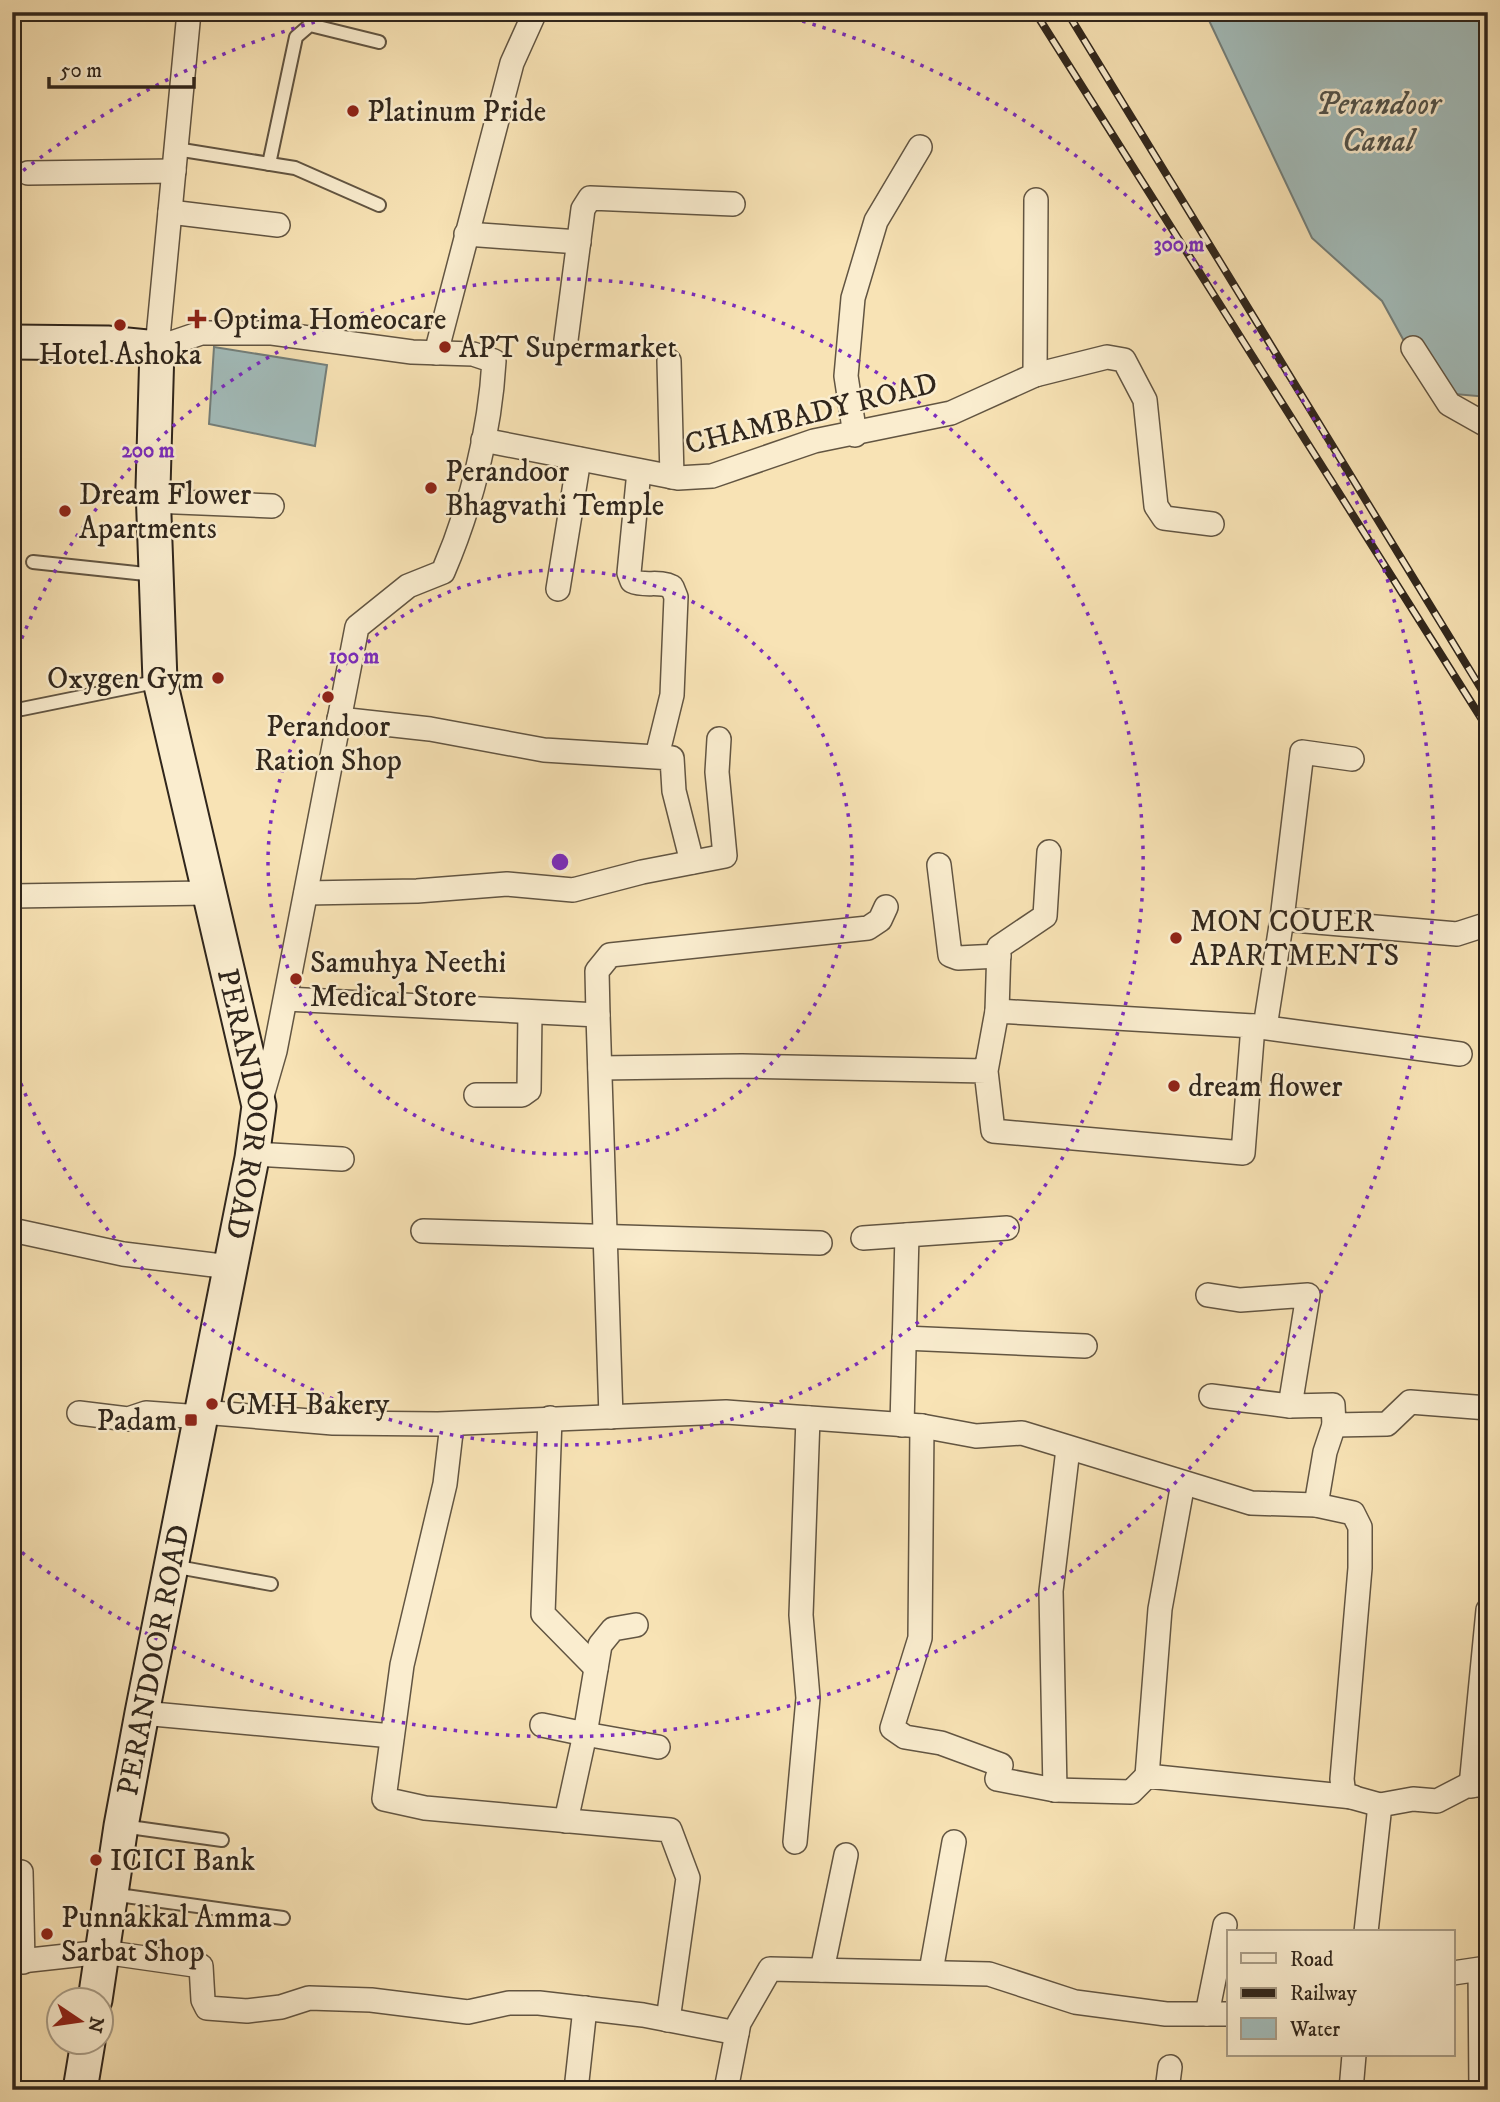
<svg xmlns="http://www.w3.org/2000/svg" width="1500" height="2102" font-family="'IM FELL DW Pica',serif">
<rect width="100%" height="100%" fill="#f8e3b5"/>
<filter id="stains"><feTurbulence type="fractalNoise" baseFrequency=".00286" numOctaves="4"/><feColorMatrix values="0 0 0 0 .2 0 0 0 0 .09 0 0 0 0 .02 0 0 0 .5 -.17"/></filter>
<radialGradient id="worn" r=".72"><stop offset=".6" stop-color="#630" stop-opacity="0"/><stop offset="1" stop-color="#630" stop-opacity=".3"/></radialGradient>
<g fill="#a2bbb9" stroke="#747f7a" stroke-width="2">
<path d="M1205,12H1488V397L1432,392L1382,301L1312,238Z"/>
<path d="M214,347L327,365L315,446L209,424Z"/>
</g>
<g fill="none" stroke-linecap="round" stroke-linejoin="round">
<defs>
<g id="lane">
<path d="M176,149L295,168L379,205"/>
<path d="M269,164L296,37L310,25L379,42"/>
<path d="M33,562L155,575"/>
<path d="M22,709L160,681"/>
<path d="M172,1566L271,1584"/>
<path d="M122,1826L222,1840"/>
<path d="M111,1894L283,1918"/>
</g>
<g id="street">
<path d="M189,12L157,348L201,333H272L412,352L473,354L494,361C490,432 471,507 443,572L408,586L357,627L275,1051L260,1103"/>
<path d="M28,173L174,171"/>
<path d="M170,212L278,225"/>
<path d="M466,234L579,242"/>
<path d="M566,340L583,209L590,198L733,204"/>
<path d="M1413,348L1449,404L1488,426"/>
<path d="M436,353L512,63L535,12"/>
<path d="M669,361L672,477"/>
<path d="M1035,375L1036,200"/>
<path d="M855,435L846,376L853,298L876,221L920,147"/>
<path d="M483,440L678,478L712,476L814,441L951,413L1035,375L1107,357L1124,360L1145,400L1156,506L1164,518L1212,524"/>
<path d="M639,471L629,573L632,581C645,587 659,580 672,587L676,597L672,695L657,756"/>
<path d="M153,501L272,506"/>
<path d="M558,589L579,459"/>
<path d="M339,719L430,729L544,750L672,758L674,791L692,862"/>
<path d="M1352,759L1302,752L1282,919L1457,934L1488,924"/>
<path d="M939,865L950,955L958,958L999,956"/>
<path d="M306,893L417,891L507,884L573,890L642,872L725,856L717,772L719,739"/>
<path d="M12,896L207,893"/>
<path d="M286,999L598,1015L611,1417"/>
<path d="M997,1011L999,947L1045,916L1049,852"/>
<path d="M598,1015L597,971L610,955L868,928L880,920L886,907"/>
<path d="M1253,1026L1460,1054"/>
<path d="M1265,1027L1282,919"/>
<path d="M600,1068L742,1066L986,1071L993,1131L1243,1153L1253,1026L997,1011L986,1071"/>
<path d="M476,1095H522L529,1090L530,1012"/>
<path d="M253,1154L342,1159"/>
<path d="M12,1230L123,1254L230,1267"/>
<path d="M423,1231L820,1243"/>
<path d="M863,1238L1007,1228"/>
<path d="M1208,1295L1240,1300L1308,1295L1290,1406L1333,1405L1334,1425L1387,1424L1410,1402L1488,1408"/>
<path d="M904,1338L1085,1346"/>
<path d="M1211,1396L1290,1406"/>
<path d="M202,1412L333,1423L438,1424L726,1412L922,1426L976,1436L1022,1433L1251,1503L1316,1505L1353,1513L1360,1527V1568L1342,1779L1344,1795L1380,1805"/>
<path d="M79,1413L128,1419L146,1413L201,1417"/>
<path d="M550,1418L543,1614L596,1668"/>
<path d="M452,1424L445,1484L402,1665L384,1799L425,1808L670,1830L688,1878L668,2020"/>
<path d="M902,1425L907,1235"/>
<path d="M922,1426L920,1638L892,1728L905,1737L941,1743L1001,1765L997,1779L1055,1790L1131,1792L1147,1776L1353,1797"/>
<path d="M1316,1505L1325,1452L1334,1425"/>
<path d="M142,1713L392,1736"/>
<path d="M542,1725L585,1734L600,1645L613,1629L636,1625"/>
<path d="M1147,1776L1160,1609L1183,1483"/>
<path d="M1471,1786L1488,1610"/>
<path d="M1055,1790L1051,1591L1068,1449"/>
<path d="M566,1821L585,1734L658,1747"/>
<path d="M795,1842L808,1698L801,1615L808,1418"/>
<path d="M21,1872L23,1962"/>
<path d="M1366,1932L1380,1805L1413,1799L1437,1801L1466,1786L1488,1784"/>
<path d="M12,1962L103,1952L201,1966L203,2000L207,2008L247,2011L281,2007L309,1998L371,2000L468,2012L509,2003H539L643,2015L737,2033"/>
<path d="M822,1970L846,1855"/>
<path d="M931,1971L954,1842"/>
<path d="M1453,1973L1480,1969L1481,2090"/>
<path d="M1207,2014L1225,1925"/>
<path d="M576,2090L585,2008"/>
<path d="M726,2090L739,2023L770,1969L989,1974L1075,2002L1166,2014H1229"/>
<path d="M1167,2090L1170,2067"/>
<path d="M1351,2090L1354,2055"/>
</g>
<g id="secondary">
<path id="s1" d="M12,342L107,343L157,348L153,488L160,681L259,1106L252,1158L142,1713L121,1826L95,2000"/>
<path d="M80,2090L88,2042"/>
</g>
</defs>
<use href="#lane" stroke="#625542" stroke-width="16"/>
<use href="#street" stroke="#625542" stroke-width="26"/>
<use href="#secondary" stroke="#30261c" stroke-width="37"/>
<use href="#lane" stroke="#faedcf" stroke-width="12"/>
<use href="#street" stroke="#faedcf" stroke-width="23"/>
<use href="#secondary" stroke="#faedcf" stroke-width="33"/>
<defs>
<g id="rail">
<path d="M1035,12L1488,729"/>
<path d="M1067,12L1488,700"/>
</g>
</defs>
<use href="#rail" stroke="#30261c" stroke-width="8"/>
<use href="#rail" stroke="#faedcf" stroke-width="5" stroke-dasharray="16" stroke-linecap="butt"/>
</g>
<g fill="none" stroke="#7b2cbf" stroke-width="3.5" stroke-dasharray="3.5 7">
<circle cx="560" cy="862" r="292"/>
<path d="M14 658A583 583 0 1 1 14 1066"/>
<path d="M15 177A875 875 0 0 1 348 13M772 13A875 875 0 1 1 15 1547"/>
</g>
<g fill="#8f2418" stroke="#faedcf" stroke-width="2.5">
<circle cx="353" cy="111" r="7"/>
<path d="M193.5 308.5h7v7h7v7h-7v7h-7v-7h-7v-7h7z"/>
<circle cx="120" cy="325" r="7"/>
<circle cx="445" cy="347" r="7"/>
<circle cx="431" cy="488" r="7"/>
<circle cx="65" cy="511" r="7"/>
<circle cx="218" cy="678" r="7"/>
<circle cx="328" cy="697" r="7"/>
<circle cx="1176" cy="938" r="7"/>
<circle cx="296" cy="979" r="7"/>
<circle cx="1174" cy="1086" r="7"/>
<circle cx="212" cy="1404" r="7"/>
<rect x="184" y="1413" width="14" height="14" rx="3.5"/>
<circle cx="96" cy="1860" r="7"/>
<circle cx="47" cy="1934" r="7"/>
</g>
<g text-anchor="middle" stroke-width="5" stroke-linejoin="round" paint-order="stroke">
<g font-size="30" fill="#30261c" stroke="#faedcf" text-anchor="start">
<text x="367" y="121">Platinum Pride</text>
<text x="213" y="329">Optima Homeocare</text>
<text x="459" y="357">APT Supermarket</text>
<text x="120" y="364" text-anchor="middle">Hotel Ashoka</text>
<text x="445" y="481">Perandoor<tspan x="445" dy="34">Bhagvathi Temple</tspan></text>
<text x="79" y="504">Dream Flower<tspan x="79" dy="34">Apartments</tspan></text>
<text x="204" y="688" text-anchor="end">Oxygen Gym</text>
<text x="328" y="736" text-anchor="middle">Perandoor<tspan x="328" dy="34">Ration Shop</tspan></text>
<text x="1190" y="931">MON COUER<tspan x="1190" dy="34">APARTMENTS</tspan></text>
<text x="310" y="972">Samuhya Neethi<tspan x="310" dy="34">Medical Store</tspan></text>
<text x="1188" y="1096">dream flower</text>
<text x="226" y="1414">CMH Bakery</text>
<text x="177" y="1430" text-anchor="end">Padam</text>
<text x="110" y="1870">ICICI Bank</text>
<text x="61" y="1927">Punnakkal Amma<tspan x="61" dy="34">Sarbat Shop</tspan></text>
</g>
<g font-size="30" fill="#30261c" stroke="#faedcf">
<text transform="translate(811 413) rotate(-14)" y="10">CHAMBADY ROAD</text>
<text dy="10" stroke="none"><textPath href="#s1" startOffset="912">PERANDOOR ROAD</textPath></text>
<text transform="translate(153 1660) rotate(-79)" y="10">PERANDOOR ROAD</text>
</g>
<g font-size="32" font-style="italic" fill="#52534b" stroke="#faedcf">
<text x="1378" y="114">Perandoor<tspan x="1378" dy="37">Canal</tspan></text>
</g>
</g>
<circle cx="560" cy="862" r="10" fill="#7b2cbf" stroke="#faedcf" stroke-width="3.5"/>
<g font-size="21" text-anchor="middle" font-weight="bold" fill="#7b2cbf" stroke="#faedcf" stroke-width="5" stroke-linejoin="round" paint-order="stroke">
<text x="1179" y="251">300 m</text>
<text x="148" y="457">200 m</text>
<text x="354" y="663">100 m</text>
</g>
<rect width="1500" height="2102" fill="none" stroke="#f8e3b5" stroke-width="42"/>
<rect x="14" y="14" width="1472" height="2074" fill="none" stroke="#30261c" stroke-width="3.5"/>
<rect x="21" y="21" width="1458" height="2060" fill="none" stroke="#30261c" stroke-width="2"/>
<rect x="1227" y="1930" width="228" height="126" fill="#faedcf" stroke="#a99d87" stroke-width="2"/>
<rect x="1241" y="1953" width="35" height="10" fill="#faedcf" stroke="#a99d87" stroke-width="2"/>
<text x="1290" y="1966" font-size="21" fill="#30261c">Road</text>
<rect x="1241" y="1988" width="35" height="10" fill="#30261c" stroke="#a99d87" stroke-width="2"/>
<text x="1290" y="2000" font-size="21" fill="#30261c">Railway</text>
<rect x="1241" y="2018" width="35" height="21" fill="#a2bbb9" stroke="#a99d87" stroke-width="2"/>
<text x="1290" y="2036" font-size="21" fill="#30261c">Water</text>
<g transform="translate(80 2021) rotate(103)"><circle r="33" fill="#faedcf" stroke="#a99d87" stroke-width="2"/>
<path d="M0-5L12 26L0 18L-12 26Z" fill="#8f2418"/>
<text y="-10" font-size="19" font-weight="bold" text-anchor="middle" fill="#30261c">N</text>
</g>
<path d="M49 77v10h145v-10" fill="none" stroke="#30261c" stroke-width="3.5"/>
<text x="60" y="77" font-size="21" fill="#30261c" stroke="#faedcf" stroke-width="5" paint-order="stroke">50 m</text>
<rect width="100%" height="100%" filter="url(#stains)"/>
<rect width="100%" height="100%" fill="url(#worn)"/>
</svg>
